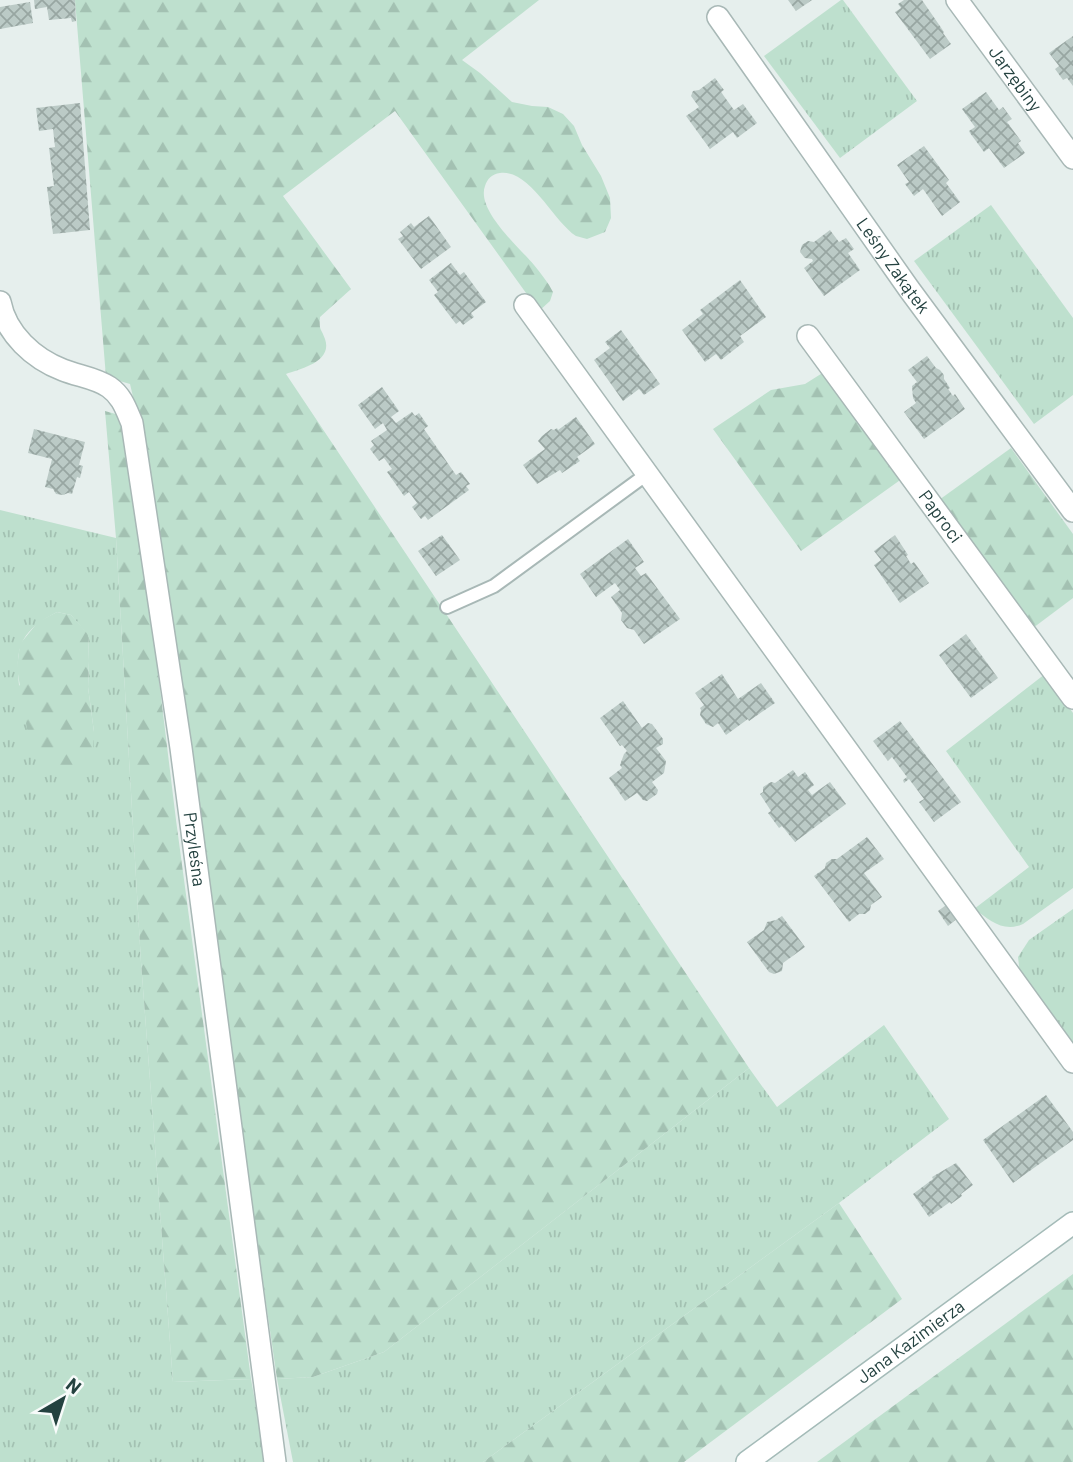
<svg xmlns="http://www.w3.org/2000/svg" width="1073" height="1462" font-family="Barlow,sans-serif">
<defs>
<pattern id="grass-tufts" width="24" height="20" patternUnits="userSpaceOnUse" patternTransform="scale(1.75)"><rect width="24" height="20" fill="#bee0ce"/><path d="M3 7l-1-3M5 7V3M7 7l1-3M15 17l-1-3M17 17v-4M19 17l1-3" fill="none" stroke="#a3c1b2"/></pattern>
<pattern id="forest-firs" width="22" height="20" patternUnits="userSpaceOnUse" patternTransform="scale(1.75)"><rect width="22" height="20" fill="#bee0ce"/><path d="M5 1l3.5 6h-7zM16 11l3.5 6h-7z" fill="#a3c1b2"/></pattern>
<pattern id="building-cross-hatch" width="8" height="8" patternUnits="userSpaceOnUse" patternTransform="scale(1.75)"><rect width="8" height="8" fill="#bbcac6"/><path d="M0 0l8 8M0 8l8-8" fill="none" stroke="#98a6a2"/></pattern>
</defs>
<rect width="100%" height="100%" fill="#e6efed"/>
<g fill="url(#grass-tufts)" fill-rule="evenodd">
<path d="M841,0H843L917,101L840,158L764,56Z"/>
<path d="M991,205L1073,318V395L1034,424L914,261Z"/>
<path d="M0,510L116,538L141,962L173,1382L251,1379L266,1462H0ZM57,612L71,615L88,635L89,661L88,687L94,732L19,685C15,645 21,631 57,612Z"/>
<path d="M1045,674L1073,713V888L1023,924C1003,933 990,920 974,909L1029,867L946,751Z"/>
<path d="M1073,909V1049L1020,975L1018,957L1029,940Z"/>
<path d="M884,1025L949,1119L839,1203L483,1462H293L277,1379L313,1377L384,1352L749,1068L777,1107Z"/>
</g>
<g fill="url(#forest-firs)">
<path d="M75,0H539L462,60L480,73L512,102L532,106L548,107L563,114L574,126L582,145L601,176L610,198L611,218L605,232L587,239C583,238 580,237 576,236C553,221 530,169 500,173C492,174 487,179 485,186C476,210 520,248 534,265C541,274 548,282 553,292L550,301L539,311L395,111L283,196L351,289L320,317C319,332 321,327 325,339C333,362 300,369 286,374L749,1068L384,1352L313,1377L277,1379L139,422L130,384L106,377Z"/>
<path d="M824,372L903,478L801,551L713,429L771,390L805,384Z"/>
<path d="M105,411L119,415L148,590L176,820L251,1379L173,1382L141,962L116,538Z"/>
<path d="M1011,448L1073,534V598L1033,628L939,500Z"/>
<path d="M57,612L71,615L88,634L89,661L88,687L94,732L93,750L79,766L66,767L43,762L27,729L17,668L20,644L38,622Z"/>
<path d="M839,1203L902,1299L684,1462H483Z"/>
<path d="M1073,1274V1462H817Z"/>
</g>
<g fill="url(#building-cross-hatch)">
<path d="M34,0H75L76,21L72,22L71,18L49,20L47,7L35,9Z"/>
<path d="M788,0H812L796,11Z"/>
<path d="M904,0H922L944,32L943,33L951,44L930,59L895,12L901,8L898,4Z"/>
<path d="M30,2L33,23L0,29V7Z"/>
<path d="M1073,36V86L1067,78L1063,80L1055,69L1059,66L1049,53Z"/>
<path d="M715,78L724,90L721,92L734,110L743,104L757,123L737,138L733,132L710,149L686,116L699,107L691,96L693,91L699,90Z"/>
<path d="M986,92L999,110L1003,107L1012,119L1007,122L1021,141L1018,143L1025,153L1004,168L989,148L984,152L970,133L969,131L975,127L962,109Z"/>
<path d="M80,103L90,230L53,234L47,187L54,186L49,148L55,147L53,129L39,131L36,108Z"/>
<path d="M924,146L949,180L946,183L960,202L942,216L923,189L914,196L905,184L909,182L897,165Z"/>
<path d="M429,216L451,247L421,269L398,239L403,236L400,232L411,223L414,227Z"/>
<path d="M830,230L839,242L846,238L854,249L848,253L860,270L824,296L804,268L813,261L812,259L805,258L800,252L802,245L808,241L814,242Z"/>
<path d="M451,263L460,275L464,272L486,302L471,313L474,317L463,325L460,321L456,324L434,295L438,292L429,280Z"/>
<path d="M740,280L766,317L740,336L744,342L721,360L716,354L705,362L682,330L703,314L700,310Z"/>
<path d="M621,330L660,384L644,395L639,389L623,401L594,360L610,348L605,342Z"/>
<path d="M927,356L936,368L940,370L944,375V379L950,388L948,389L953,396L955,394L965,409L924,439L904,412L916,403L913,398L912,386L917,382L908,370Z"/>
<path d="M382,387L399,411L391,417L396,423L412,412L415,416L419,413L428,426L424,429L456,475L461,472L470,484L466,486L469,490L428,520L425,516L421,519L412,507L417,503L409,492L404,496L387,472L392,469L384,458L379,461L370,449L374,445L371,441L387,430L383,423L375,429L358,405Z"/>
<path d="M576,417L595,444L577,457L580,461L562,473L560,470L537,484L523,465L545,449L538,441L542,436L551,429L554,430L557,428L558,430Z"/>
<path d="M34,429L85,442L79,465L83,466L80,478L77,477L72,494L68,493L63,495L56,494L53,489L45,487L52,459L28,453Z"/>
<path d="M442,535L460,560L436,576L418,551Z"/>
<path d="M895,535L908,555L906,556L911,564L914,562L929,583L900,603L874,565L881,560L874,551Z"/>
<path d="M628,539L644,562L635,568L641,576L646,573L680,619L644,644L634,630L627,628L621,620L622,613L611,597L620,590L615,583L596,597L580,574Z"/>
<path d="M966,634L998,678L971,698L939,655Z"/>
<path d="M722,674L738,699L761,683L775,703L749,721L748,719L726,735L718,723L713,727L706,724L700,715L701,710L700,708L704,705L695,693Z"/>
<path d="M623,701L642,728L648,723L652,724L663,739V744L656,748L666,761L664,773L652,782L658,790L657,794L647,801L643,800L637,793L625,801L609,778L622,768L620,765L624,754L627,751L622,745L620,746L600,718Z"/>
<path d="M900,721L961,802L934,822L919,802L924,799L909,779L904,783L903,780L907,777L892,757L888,761L873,741Z"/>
<path d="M793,770L798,777L805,772L814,785L808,790L812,795L830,782L846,804L795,842L782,826L779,828L768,813L771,811L760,794L763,792V787L771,782L775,783Z"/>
<path d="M867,837L884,859L864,873L882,897L871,905L870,910L865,914H859L849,922L814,876L825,868L826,863L832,859H837Z"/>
<path d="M949,903L959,917L948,926L938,911Z"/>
<path d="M782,916L805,947L783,963L782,971L774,974L769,972L747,942L764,930L767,922L776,920Z"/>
<path d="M1046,1095L1073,1132V1140L1013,1183L983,1140Z"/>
<path d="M956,1163L973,1185L961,1194L962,1196L951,1204L950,1202L929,1217L913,1194L933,1179L932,1177Z"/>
</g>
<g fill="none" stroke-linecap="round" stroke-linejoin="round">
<defs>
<path id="service" d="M447,607L494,586L647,474"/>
<g id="minor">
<path id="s1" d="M957,0L1073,158"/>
<path id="s2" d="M718,17L909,289L1073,511"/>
<path id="s3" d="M0,302C6,334 34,359 63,370C78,376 96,378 109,387C122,396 126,409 132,423L181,748L275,1462"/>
<path d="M525,305L1073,1062"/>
<path id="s4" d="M808,336L1073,698"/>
</g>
<g id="secondary">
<path id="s5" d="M747,1462L1073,1223"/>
</g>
</defs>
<use href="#service" stroke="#a8b8b6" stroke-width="16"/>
<use href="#minor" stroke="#a8b8b6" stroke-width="24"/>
<use href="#secondary" stroke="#a4bbb8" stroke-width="24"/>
<use href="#service" stroke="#fff" stroke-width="12"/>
<use href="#minor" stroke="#fff" stroke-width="21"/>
<use href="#secondary" stroke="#fff" stroke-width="21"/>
</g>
<g text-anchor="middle" stroke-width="7" stroke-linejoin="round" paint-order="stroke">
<g font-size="18" fill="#244240" stroke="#f7fbfa">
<text dy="6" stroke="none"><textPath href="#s1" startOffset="98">Jarzębiny</textPath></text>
<text dy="6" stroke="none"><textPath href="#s2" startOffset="304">Leśny Zakątek</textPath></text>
<text dy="6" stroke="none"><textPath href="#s4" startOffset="224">Paproci</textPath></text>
<text dy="6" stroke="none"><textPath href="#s3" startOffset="620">Przyleśna</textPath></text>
<text dy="6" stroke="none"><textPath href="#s5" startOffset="203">Jana Kazimierza</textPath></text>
</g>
</g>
<g transform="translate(63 1399) rotate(39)" stroke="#f7fbfa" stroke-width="5" paint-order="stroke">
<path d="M0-5L12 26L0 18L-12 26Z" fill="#244240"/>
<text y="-10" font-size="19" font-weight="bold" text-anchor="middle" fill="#244240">N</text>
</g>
</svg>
